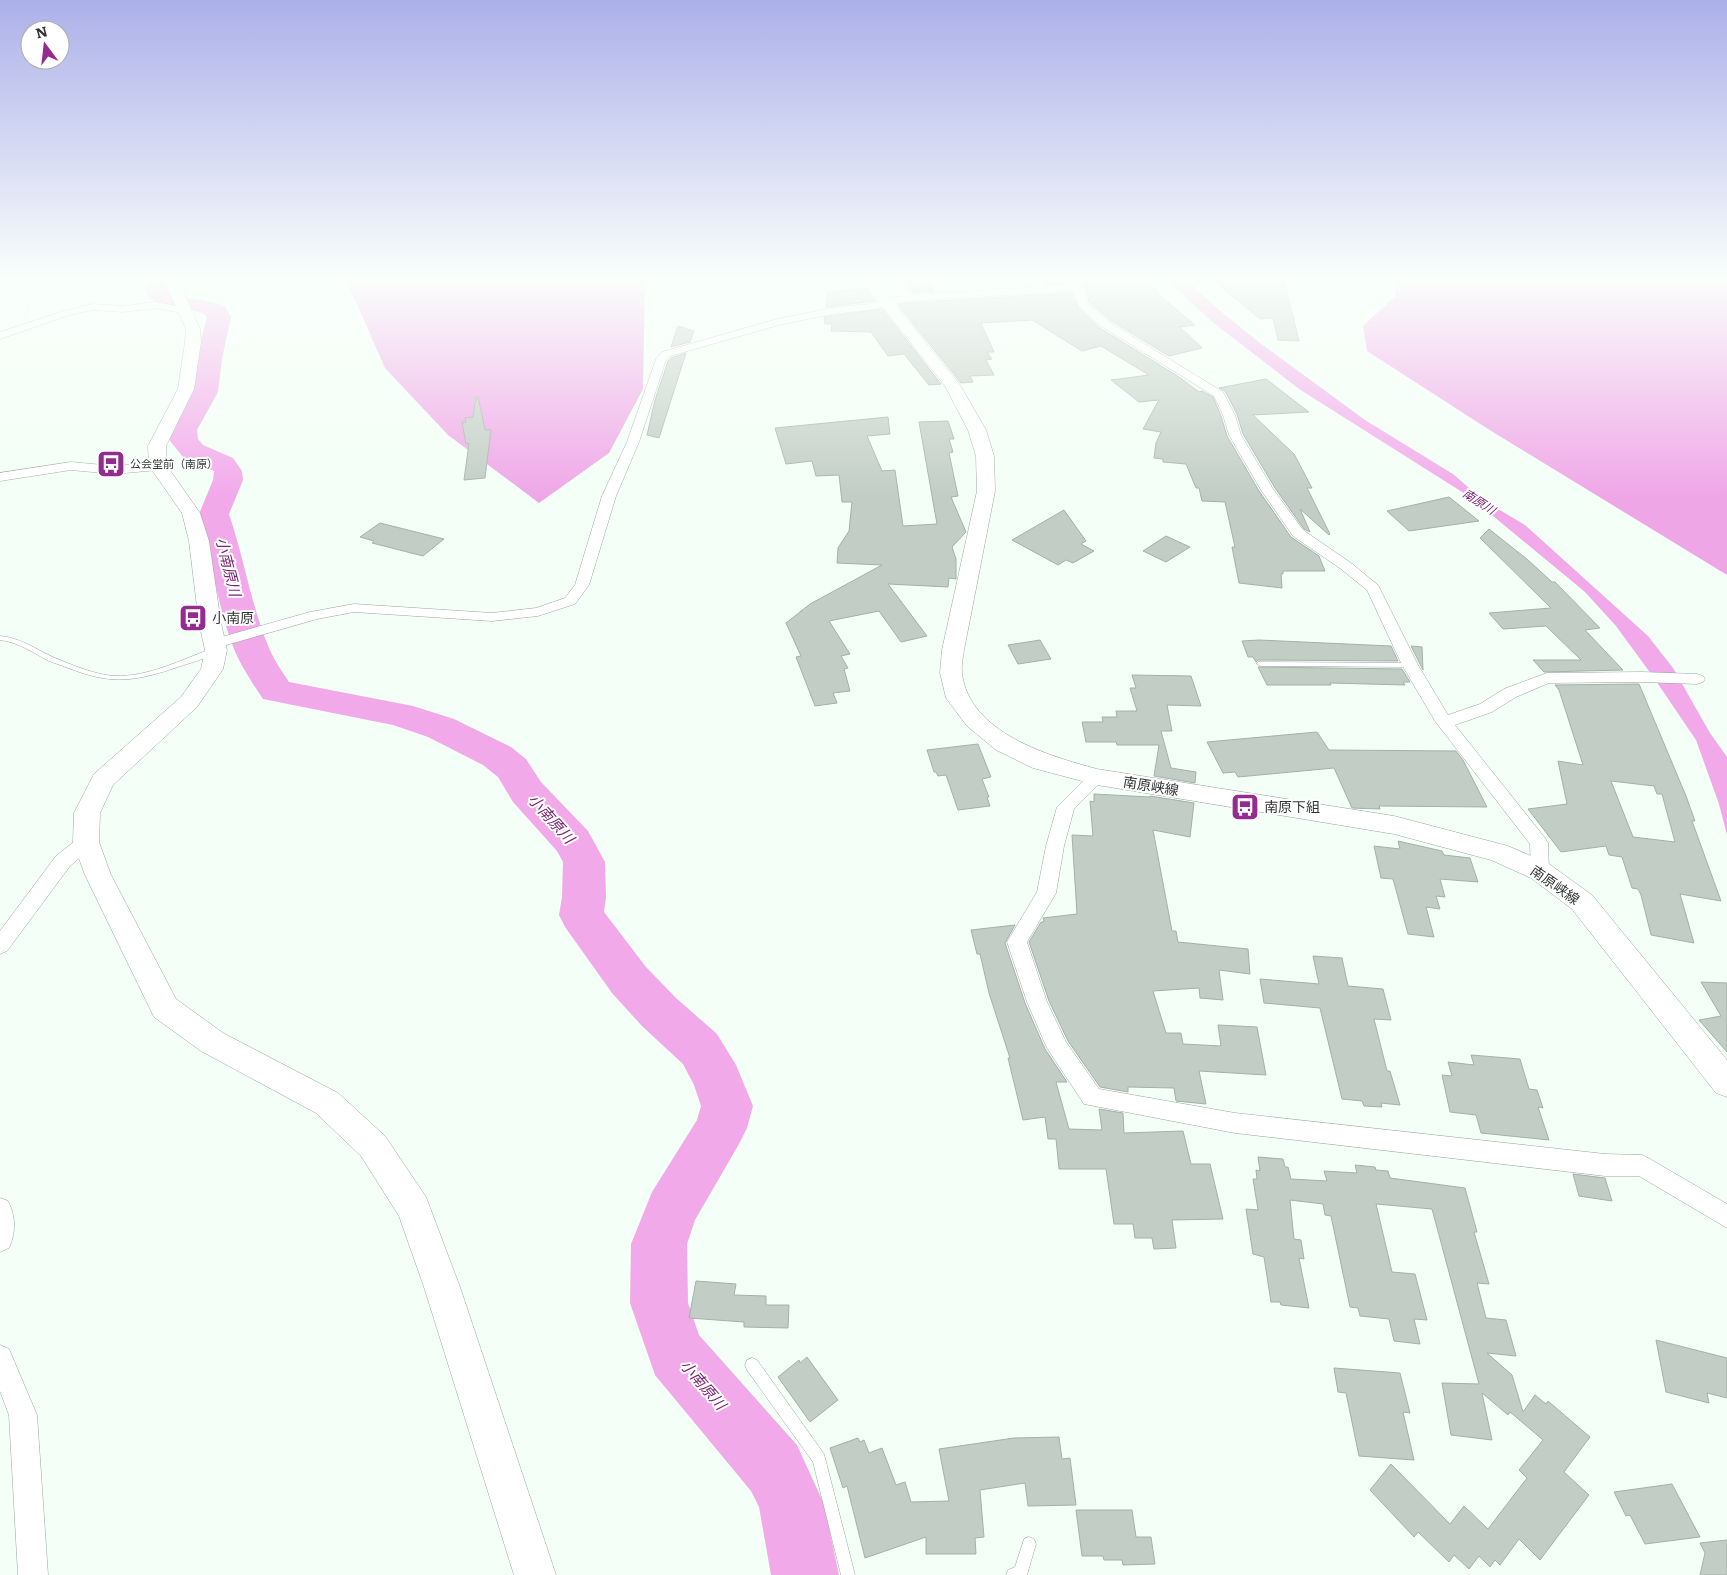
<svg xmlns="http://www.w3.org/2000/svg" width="1727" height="1575" font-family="Literata,'Noto Sans JP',serif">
<rect width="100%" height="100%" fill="#f3fff7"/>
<g fill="#efa6e7">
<path d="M345,277H645L643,389L609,453L539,503L448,435L385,368Z"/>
<path d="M1398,277H1727V575L1488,429L1367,351L1363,326L1395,296Z"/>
</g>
<path fill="#f2a9ea" d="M1163,277H1184L1218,309L1260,343L1365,420L1453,474L1483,500L1525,525L1648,636L1673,668L1710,733L1727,757V835L1719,804L1696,740L1654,678L1616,626L1585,592L1470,497L1299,389L1215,324Z"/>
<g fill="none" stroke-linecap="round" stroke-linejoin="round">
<path fill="#f2a9ea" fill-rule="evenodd" d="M149,277H171L169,291C185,300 207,299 225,306L231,317L222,359L218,392L197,430L198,439L203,445L233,458L242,471L243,480L229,514C244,558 251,605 269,648C274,660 282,671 289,682L413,706L454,719L511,747L526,759L541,782L588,831L605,862L606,897L604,912L646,967L676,998L717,1034L736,1065L753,1106L747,1128L739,1144L695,1220L687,1244L688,1303L699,1335L797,1445L824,1504L839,1575H771L759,1507L751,1491L655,1375L630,1303L631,1244L652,1192L697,1120L701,1106L694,1085L683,1064L642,1026L612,993L565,927L559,915L562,897L563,862L557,851L513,802L498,777L483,765L428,737L393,725L263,699C253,684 241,666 234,649C217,606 212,558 199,514L213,480L214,471L183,457L170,441L169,430L192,392L196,359L207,317C195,304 160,314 146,293Z"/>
</g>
<g fill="#c1cdc5" stroke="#a5b0a9" fill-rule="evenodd">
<path d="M902,277H928L934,292L912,293Z"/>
<path d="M1045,277H1069V283L1047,285Z"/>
<path d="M1081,277H1140L1160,292L1157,293L1195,325L1180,327L1202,348L1169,356L1110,320L1089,302Z"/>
<path d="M1209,277H1283L1299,341L1278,340L1273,318L1260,319Z"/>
<path d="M866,288L875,301L826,307L828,292Z"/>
<path d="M1071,293L1078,307L1100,328L1179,377L1199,392L1202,391L1213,397L1221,416L1227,436L1259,491L1291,537L1319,556L1325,571H1283V574H1281L1282,588L1239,583L1232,547H1235L1225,502L1202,501L1199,488H1196L1186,464L1163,462V459L1154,458L1156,443L1161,432L1143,429L1159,400L1139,402L1111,380L1149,375L1101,346L1082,351L1032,320L981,323L994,352H987L992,359L986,360L994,375L970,376L973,382L961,383L898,305L908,303Z"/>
<path d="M882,309L941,384L929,385L904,354L888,356L871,332L831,331L832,324H825L824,317Z"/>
<path d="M678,326L694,331L690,342L671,347Z"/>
<path d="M686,353L659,438L647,435L655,400L668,361L671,358Z"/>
<path d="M1266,379L1309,412L1253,415L1294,454L1312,488H1307L1330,534L1329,535L1300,509L1310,532L1304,529L1275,488L1243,434L1237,414L1225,391L1219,388Z"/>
<path d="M476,397H478L485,430H491L485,478L464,480L469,443L466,444L462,422H466L465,418L473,417Z"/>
<path d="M888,417L890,434L867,436L882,471L895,470L903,526L937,524L919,422L948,421L954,439H949L953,452L949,453L958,496L951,497L966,532L952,547L956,559V579L949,578L948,587L888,584L927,636L901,642L879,611L829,621L850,654L841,656L848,668L844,669L850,691L833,693L837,703L815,706L796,657L801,656L786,623L810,604L882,565L837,563L838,548L849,531L852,502H842L839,475L816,476L812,461L786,464L775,428Z"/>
<path d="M1449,497L1479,521L1409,531L1387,511Z"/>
<path d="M1064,510L1086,541L1081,544L1094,551L1073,563L1066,560L1058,565L1012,540Z"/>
<path d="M380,523L444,539L423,556L372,543L374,541L360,537Z"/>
<path d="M1489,529L1528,560L1552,582H1555L1600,628L1585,630L1623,670L1544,672L1533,660H1581L1546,626L1503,629L1489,613L1551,608L1480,538Z"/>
<path d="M1166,536L1190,547L1166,562L1143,551Z"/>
<path d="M1040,640L1051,659L1018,664L1008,645Z"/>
<path d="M1259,640L1391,646L1398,661L1258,660L1256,662L1253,657H1248L1242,641Z"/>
<path d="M1411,646L1422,647L1423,670Z"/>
<path d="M1258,667L1402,669L1410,682H1403L1405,685L1330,683L1331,685H1267Z"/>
<path d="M1132,675L1191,676L1201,706L1167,705L1172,731H1161L1171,768L1196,772L1195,783L1154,776L1159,745H1117L1116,742H1086L1082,722H1103L1102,717H1117L1116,711H1137L1130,688H1136Z"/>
<path d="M1639,684L1686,796L1695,821H1692L1721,901L1680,894L1694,943L1651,935L1641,895L1638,889L1632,888L1622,857L1609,855L1606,846L1561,852L1528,809L1567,804L1558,761L1583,765L1559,690L1555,685ZM1611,781L1654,786L1657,794H1662L1675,842L1633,837Z"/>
<path d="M1317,732L1329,750L1456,751L1463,760L1487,807L1379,806L1380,809L1352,808L1334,768L1238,777L1235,772L1223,773L1207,742Z"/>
<path d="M978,744L991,777L982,779L989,797H987L990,806L958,810L946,775L938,776L936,772H934L927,750Z"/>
<path d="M1094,794L1150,797V796L1194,803L1190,837L1153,830L1172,931H1176L1178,942L1248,949L1250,974L1219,970L1223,1000L1200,998L1199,988L1153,991L1166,1033H1181L1183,1044L1221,1046L1218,1025L1257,1027L1266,1075L1199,1071L1206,1104L1176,1101L1174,1088L1128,1087V1092L1100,1087L1068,1041L1049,1001L1029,942L1041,922H1044L1043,918L1077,914L1072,835L1093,836L1090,801L1094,802Z"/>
<path d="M1398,841L1442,851L1444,855L1470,858L1478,882L1440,879L1445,897L1436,896L1440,909L1426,907L1434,937L1408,934L1393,879L1381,878L1374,846L1400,849Z"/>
<path d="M1015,925L1005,943L1025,1003L1045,1049L1067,1082H1056L1069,1129L1102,1130L1099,1109L1123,1113L1124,1133L1183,1131L1191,1164H1210L1223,1219L1172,1220L1176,1248L1154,1249L1152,1238H1135L1133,1224H1114L1106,1169H1059L1056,1139H1048L1045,1117L1023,1120L1008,1058H1010L989,993L980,954H977L971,930Z"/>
<path d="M1313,956L1342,958L1348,986L1383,989L1391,1020L1374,1019L1387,1071H1390L1400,1105L1381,1103L1382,1107L1364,1106L1362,1101L1342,1099L1320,1008L1264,1003L1260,979L1319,984Z"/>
<path d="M1701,982L1727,983V1052L1699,1020L1721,1016Z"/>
<path d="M1471,1055L1520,1059L1529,1089L1537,1090L1543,1108L1538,1107L1549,1140L1481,1133L1476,1115L1450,1112L1442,1075L1452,1076L1448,1062L1474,1065Z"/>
<path d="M1258,1157L1283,1159L1285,1167H1288L1291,1179L1327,1181L1324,1171L1357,1173L1355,1165L1375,1167L1376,1170L1388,1171L1390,1178L1465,1188L1477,1232H1474L1489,1284L1477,1283L1486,1318L1506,1320L1516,1356L1487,1353L1512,1375L1523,1412L1535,1395L1546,1404L1548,1401L1590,1437L1564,1472L1589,1495L1540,1560L1519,1539L1500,1565L1495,1560L1490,1567L1479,1556L1469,1569L1454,1555L1449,1562L1418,1532L1414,1537L1370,1490L1391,1464L1450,1524L1464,1506L1488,1529L1527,1478L1519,1470L1543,1440L1510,1412L1508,1415L1482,1393L1492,1440L1451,1435L1442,1383L1479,1384L1432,1209L1376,1204L1392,1272L1415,1274L1427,1320L1414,1319L1420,1344L1394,1341L1389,1319L1360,1316L1358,1308L1350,1307L1331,1216L1325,1215L1323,1204L1290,1200L1294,1239L1301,1240L1304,1259L1299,1258L1309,1308L1281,1305L1280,1302H1271L1264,1257L1253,1254L1246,1209L1258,1210L1253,1179H1257L1256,1170L1260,1171Z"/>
<path d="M1573,1174L1605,1178L1612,1201L1579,1196Z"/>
<path d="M696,1281L736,1284L734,1295L766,1296V1305H789L788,1328L744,1327V1322L689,1318Z"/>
<path d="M1656,1340L1727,1358V1398L1707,1393L1709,1403L1666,1392Z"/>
<path d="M807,1357L838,1400L810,1422L778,1377L799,1360L800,1363Z"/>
<path d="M1334,1368L1400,1373L1410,1413L1403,1412L1414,1460L1359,1456L1346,1393L1338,1392Z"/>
<path d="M1059,1437L1062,1459L1070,1458L1076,1505L1028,1506L1025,1483L980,1490L984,1537L975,1538L976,1554H926V1537L865,1558L847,1486L843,1488L830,1448L858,1438L860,1442L864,1440L869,1453L882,1448L896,1485L905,1482L911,1502L949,1501L939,1449L1014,1438Z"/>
<path d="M1672,1484L1700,1537L1645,1544L1630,1515L1626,1516L1614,1492Z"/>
<path d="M1076,1510H1132L1136,1537H1151L1155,1564L1123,1565L1122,1560H1104L1103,1556H1082Z"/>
<path d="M1727,1540V1575H1700L1705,1553L1700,1543Z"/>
</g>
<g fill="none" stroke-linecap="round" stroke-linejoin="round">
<defs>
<g id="lane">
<path d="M0,636C23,638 39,652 60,660C77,667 97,675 115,676C148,677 181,660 211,649H217L218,651C208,659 185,664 172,669C132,682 110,684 71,669C64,666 56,664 49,661C33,653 19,642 0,640Z"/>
<path d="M1258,662L1410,663L1414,665L1410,667L1261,666L1257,664Z"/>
<path d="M752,1358L757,1360L824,1454L855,1575H841L813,1462L747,1370L745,1365L747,1360Z"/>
<path d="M1029,1537L1034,1539L1036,1544L1027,1575H1006L1008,1570L1015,1567L1024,1539Z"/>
</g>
<g id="street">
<path d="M890,277H900L911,295L1071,285V277H1079L1081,288L1087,303L1109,322L1223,392L1235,415L1241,435L1273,489L1303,530L1351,563L1378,585L1418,665L1448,715L1480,704L1504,689L1547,673L1642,672L1697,674L1703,676L1705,679L1703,682L1697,684L1642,682L1549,683L1516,697L1492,712L1455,725L1545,838L1548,843L1549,871L1547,876L1540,878L1533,876L1531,871L1530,844L1435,721L1402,665L1367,590L1341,569L1293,536L1261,490L1229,435L1223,415L1214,396L1101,326L1079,306L1072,291L908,301L870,310L832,314L779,325L670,356L666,360L639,442L616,496L589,585L575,604L538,616L492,621L354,612L317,619L216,648L211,646L208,643L211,640L310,612L354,604L492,613L536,608L565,598L575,585L602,496L627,442L656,359L662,352L777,319L832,308L869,304L902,296Z"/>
<path d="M156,302L190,309L191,311L186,314L156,308L123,312L93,310L70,315L0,339V332L63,311L93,304L123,306Z"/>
<path d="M71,462L114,466L158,462L164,466L158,470L114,474L71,470L0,481V473Z"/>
<path d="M1097,771L1103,773L1106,777L1074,809L1064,846L1056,893L1027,942L1047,1002L1066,1042L1099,1089L1235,1113L1605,1154L1642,1155L1650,1159L1727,1204V1228L1639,1176H1605L1235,1133L1084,1104L1047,1048L1027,1002L1007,942L1037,892L1046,846L1057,807L1091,773Z"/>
<path d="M86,835L92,837L95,842L92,847L70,866L7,951L0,954V931L56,856L80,837Z"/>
<path d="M0,1198L8,1201C16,1217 16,1232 9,1248L0,1252Z"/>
<path d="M0,1345L9,1349L37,1415L48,1575H18L9,1415L0,1391Z"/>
</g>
<g id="secondary">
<path d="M167,277H181L180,284L200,329L201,342L194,389L166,446L167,466L200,513L209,541L221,623L227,650L223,669L197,707L113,785L100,813L99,842L111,875L176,999L223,1033L338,1093L385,1136L426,1197L460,1287L556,1575H514L424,1287L399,1216L361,1156L316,1113L201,1051L154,1017L85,875L73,842L74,813L94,774L181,697L201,669L205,650L199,623L189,541L182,513L149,466L148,446L178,389L185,342L186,329L166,284Z"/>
<path d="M859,277H873L960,385L986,430L994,456L995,491L964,650C963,657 961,666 962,673C969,733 1049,756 1097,769L1394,816L1508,846L1549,864L1592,895L1727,1060V1097L1716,1093L1572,909L1531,878L1491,860L1394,834L1097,785L1033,768L996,750L967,726L946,698L940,673L942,650L977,491L976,456L968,430L945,386Z"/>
</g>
</defs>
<use href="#lane" stroke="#9aa59e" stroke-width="1"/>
<use href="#street" stroke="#9aa59e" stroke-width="1"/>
<use href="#secondary" stroke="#9aa59e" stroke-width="1"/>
<path stroke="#a6afa9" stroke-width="2" stroke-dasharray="0.5 2.5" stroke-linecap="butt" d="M26,313V308L48,284L33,277"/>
<use href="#lane" fill="#fff" fill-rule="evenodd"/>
<use href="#street" fill="#fff" fill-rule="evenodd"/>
<use href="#secondary" fill="#fff" fill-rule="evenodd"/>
</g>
<linearGradient id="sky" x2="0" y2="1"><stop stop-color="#acb0e9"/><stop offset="0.56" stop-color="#fafffb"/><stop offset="1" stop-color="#fafffb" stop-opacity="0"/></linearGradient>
<rect width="1727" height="498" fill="url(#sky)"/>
<defs>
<symbol id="bus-square" viewBox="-11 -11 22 22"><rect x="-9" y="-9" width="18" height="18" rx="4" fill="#942b8e" stroke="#fff"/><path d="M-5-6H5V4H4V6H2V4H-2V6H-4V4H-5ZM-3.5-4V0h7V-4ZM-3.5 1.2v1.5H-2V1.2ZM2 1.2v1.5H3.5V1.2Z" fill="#fff"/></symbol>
</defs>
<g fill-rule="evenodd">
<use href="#bus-square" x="95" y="448" width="32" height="32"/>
<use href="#bus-square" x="177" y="602" width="32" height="32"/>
<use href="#bus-square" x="1229" y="791" width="32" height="32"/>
</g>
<g text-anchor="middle" stroke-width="4" stroke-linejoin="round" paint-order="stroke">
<g font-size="11" fill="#313532" stroke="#fff" text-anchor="start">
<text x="130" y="468">公会堂前（南原）</text>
</g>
<g font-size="12" font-style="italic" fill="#772372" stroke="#fff">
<text transform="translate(1479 502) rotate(33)" y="4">南原川</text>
</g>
<g font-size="14" fill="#313532" stroke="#fff" text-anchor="start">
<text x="212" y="623">小南原</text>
<text x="1264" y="812">南原下組</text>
</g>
<g font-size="14" fill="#313532" stroke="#fff">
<text transform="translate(1151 786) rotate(9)" y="5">南原峡線</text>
<text transform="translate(1555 885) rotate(35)" y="5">南原峡線</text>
</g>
<g font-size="15" font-style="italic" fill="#772372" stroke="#fff">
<text transform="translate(228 567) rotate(76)" y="5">小南原川</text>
<text transform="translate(551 819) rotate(48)" y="5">小南原川</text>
<text transform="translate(703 1385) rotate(49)" y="5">小南原川</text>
</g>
</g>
<g transform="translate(45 45) rotate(345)"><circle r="24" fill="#ffffff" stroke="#adaead"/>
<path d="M0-4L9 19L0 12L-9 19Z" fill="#942b8e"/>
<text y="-8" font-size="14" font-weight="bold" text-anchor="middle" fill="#313532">N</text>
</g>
</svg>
